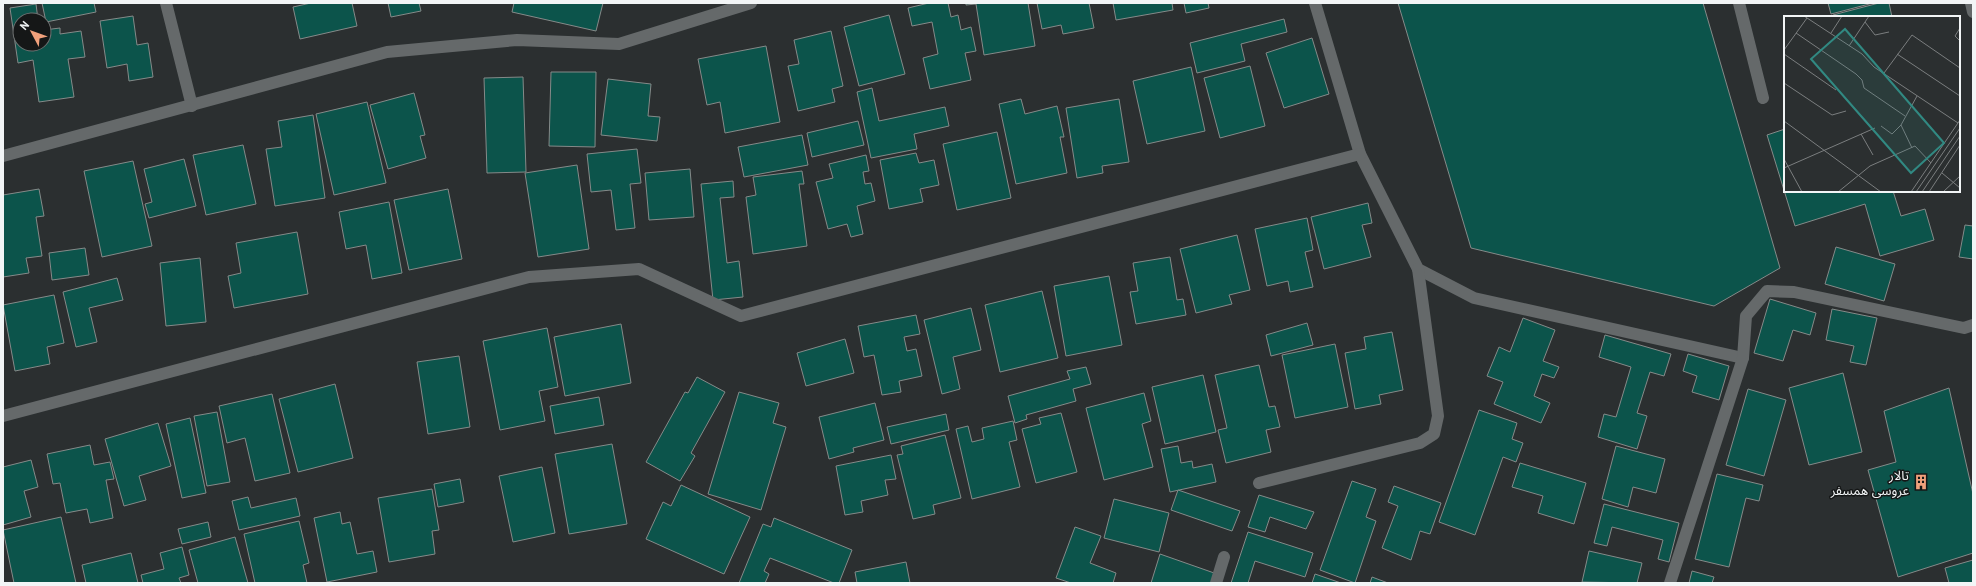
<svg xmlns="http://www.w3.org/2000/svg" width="1976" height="586" font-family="'PT Sans','Noto Sans Arabic',sans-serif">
<rect width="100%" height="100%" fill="#2b2f30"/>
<g fill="#0c544b" stroke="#858a89">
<path d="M42,3H94L96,12L46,22Z"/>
<path d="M311,3H352L357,26L300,39L293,7Z"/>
<path d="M388,3H419L421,11L391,17Z"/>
<path d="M514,3H603L596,31L512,12Z"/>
<path d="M929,3H948L951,17L958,15L961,30L971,27L976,51L965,53L971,80L930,89L923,58L938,54L932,22L912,26L908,8Z"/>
<path d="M966,3H1028L1035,46L984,55L976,4L966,5Z"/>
<path d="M1037,3H1089L1094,28L1063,34L1061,25L1042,29Z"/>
<path d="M1113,3H1172L1173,10L1116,20Z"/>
<path d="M1184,3H1208L1209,8L1186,13Z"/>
<path d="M1398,3H1703L1780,268L1714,306L1471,248Z"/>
<path d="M1828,3H1873L1831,14Z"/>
<path d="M1879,3H1889L1892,17H1833V15Z"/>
<path d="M36,4L38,20H20V44H44V30L60,28V34L81,31L85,57L68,59L74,97L39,102L33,60L18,63L10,8Z"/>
<path d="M889,15L905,74L859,86L844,27Z"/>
<path d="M133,16L137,45L148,43L153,77L129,81L127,64L107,68L100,21Z"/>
<path d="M1284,19L1287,32L1241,44L1245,61L1197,73L1190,43Z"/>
<path d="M831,31L843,86L832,89L835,102L798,111L788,66L799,64L794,40Z"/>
<path d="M1312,38L1329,94L1284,108L1266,53Z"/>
<path d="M766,46L780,122L725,133L720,102L707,105L698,59Z"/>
<path d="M1250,66L1265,126L1220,138L1204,78Z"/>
<path d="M1191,67L1205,131L1147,144L1133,81Z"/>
<path d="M551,72H596L595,147L549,146Z"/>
<path d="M523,77L526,172L487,173L484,78Z"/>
<path d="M608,79L651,84L648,116L660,117L657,141L601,135Z"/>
<path d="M872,88L879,121L945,107L949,126L914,134L917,149L871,158L857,92Z"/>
<path d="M414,93L425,135L420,136L426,158L388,169L370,105Z"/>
<path d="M1021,99L1025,114L1057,106L1064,137H1060L1067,173L1016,184L999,104Z"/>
<path d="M1119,99L1129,162L1102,166L1103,173L1077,178L1066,108Z"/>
<path d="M367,102L386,183L334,195L316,114Z"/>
<path d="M313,115L325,198L275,206L266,149L282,147L278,121Z"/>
<path d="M858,121L864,145L812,157L807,133Z"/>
<path d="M1785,129V191H1893L1901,216L1925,209L1934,240L1880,256L1865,204L1795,226L1767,135Z"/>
<path d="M997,132L1011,198L957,210L943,144Z"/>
<path d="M802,135L808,165L744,177L738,147Z"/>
<path d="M243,145L256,204L206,215L193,155Z"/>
<path d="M637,149L641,183L630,184L635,228L616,230L611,190L591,192L587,154Z"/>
<path d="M916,153L919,163L934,160L939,185L920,189L923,202L889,209L880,160Z"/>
<path d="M866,155L869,171L863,172L865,184L871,183L875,201L857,206L863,234L851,237L847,224L828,229L816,182L833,178L829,164Z"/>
<path d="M184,159L196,206L149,218L145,204L152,202L144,169Z"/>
<path d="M133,161L152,246L102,257L84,171Z"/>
<path d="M577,165L589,249L538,257L525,173Z"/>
<path d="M690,169L694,217L649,220L645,173Z"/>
<path d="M802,171L804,184H799L807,246L753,254L746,197L756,195L753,177Z"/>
<path d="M733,181L734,197L720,198L727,263L739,261L743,297L713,300L701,184Z"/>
<path d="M39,189L44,216L36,217L42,256L26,258L29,273L3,277V195Z"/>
<path d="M448,189L462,259L409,270L394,200Z"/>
<path d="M389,202L402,273L372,279L366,245L346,249L339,212Z"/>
<path d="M1368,203L1372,223L1362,225L1371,257L1324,269L1311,217Z"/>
<path d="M1307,218L1313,250L1305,252L1313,287L1290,292L1288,281L1267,286L1255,229Z"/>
<path d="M1965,225L1973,226V259L1959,257Z"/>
<path d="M297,232L308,294L234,308L228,276L241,273L236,243Z"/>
<path d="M1237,235L1250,290L1229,295L1232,304L1196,313L1180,249Z"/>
<path d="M1836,247L1895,264L1884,301L1825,284Z"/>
<path d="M85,248L89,275L52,280L49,253Z"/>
<path d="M1170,257L1177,300L1183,299L1186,315L1136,324L1130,292L1138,291L1133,263Z"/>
<path d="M200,258L206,322L166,326L160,263Z"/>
<path d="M1109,276L1122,345L1066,356L1054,286Z"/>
<path d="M117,278L123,300L89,308L97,342L76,347L63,292Z"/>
<path d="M1042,291L1058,358L1000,372L985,305Z"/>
<path d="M54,295L64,343L47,347L50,364L15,371L3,305Z"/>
<path d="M1770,299L1816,313L1810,335L1793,330L1783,361L1754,353Z"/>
<path d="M971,308L981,350L953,357L960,389L942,394L924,320Z"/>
<path d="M1832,309L1877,318L1866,365L1850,362L1854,346L1826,340Z"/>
<path d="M916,315L920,334L904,337L907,351L916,349L922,376L899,381L901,392L882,395L874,355L864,357L858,326Z"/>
<path d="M1523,318L1555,330L1543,361L1559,367L1554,378L1542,374L1534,396L1550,403L1541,423L1494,404L1503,382L1487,376L1499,347L1510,352Z"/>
<path d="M1307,323L1313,345L1271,356L1266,335Z"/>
<path d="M621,324L631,383L565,396L554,337Z"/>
<path d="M547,328L558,387L539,391L545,421L500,430L483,341Z"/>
<path d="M1392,332L1403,390L1379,395L1381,404L1355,409L1345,353L1366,349L1364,337Z"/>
<path d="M1605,335L1671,354L1664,376L1650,372L1637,413L1647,416L1637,449L1598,437L1604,414L1616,417L1631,367L1599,357Z"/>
<path d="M845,339L854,373L806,386L797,353Z"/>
<path d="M1335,344L1348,407L1295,418L1282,355Z"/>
<path d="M1688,354L1729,366L1719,400L1692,392L1697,376L1683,371Z"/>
<path d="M459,356L470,427L428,434L417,362Z"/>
<path d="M1259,365L1269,407L1275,406L1280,427L1266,430L1271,452L1226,463L1218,430L1227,428L1215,375Z"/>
<path d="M1086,367L1091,384L1073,389L1076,401L1026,415L1027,419L1015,423L1008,396L1070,379L1067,371Z"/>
<path d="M1843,373L1862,452L1809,465L1789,388Z"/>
<path d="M1203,375L1216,432L1165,444L1152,387Z"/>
<path d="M697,377L725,392L691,453L695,456L680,481L646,462L685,392L688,393Z"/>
<path d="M335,384L353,458L298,472L279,399Z"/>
<path d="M1949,388L1973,494V553L1898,577L1868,470L1896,462L1884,411Z"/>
<path d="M1748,389L1786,400L1764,476L1726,465Z"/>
<path d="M739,392L779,403L773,423L786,427L761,510L708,494Z"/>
<path d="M1144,393L1151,421L1142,424L1153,467L1104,480L1086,408Z"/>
<path d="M272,394L290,473L255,481L245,438L227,443L219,406Z"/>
<path d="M599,397L604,425L555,434L550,406Z"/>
<path d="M875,403L884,440L853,448L854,452L829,459L819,417Z"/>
<path d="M1479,410L1517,423L1512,439L1523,443L1516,462L1503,457L1475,535L1439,522Z"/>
<path d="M217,412L230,482L207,486L194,416Z"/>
<path d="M1061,413L1077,472L1036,483L1022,429L1041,424L1039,418Z"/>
<path d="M946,414L949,430L891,444L887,427Z"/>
<path d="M190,418L206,493L182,498L166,424Z"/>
<path d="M1013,421L1017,440L1009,442L1020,487L972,499L956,429L968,426L972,442L984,439L982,428Z"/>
<path d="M158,423L171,466L139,476L146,500L124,506L105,439Z"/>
<path d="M945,435L961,498L933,505L935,514L913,519L897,455L903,454L901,446Z"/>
<path d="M612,444L627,524L569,534L555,454Z"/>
<path d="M90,445L94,465L110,462L114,479L106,480L113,518L90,523L87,509L66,513L60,483L53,484L47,454Z"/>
<path d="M1178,446L1181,463L1192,461L1193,468L1212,464L1216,482L1170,492L1161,449Z"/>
<path d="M1616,446L1665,459L1656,493L1633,487L1628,507L1602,499Z"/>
<path d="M891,455L896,479L885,480L888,495L861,501L863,512L845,515L836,466Z"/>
<path d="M31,460L38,487L24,491L31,517L3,525V467Z"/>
<path d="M1520,463L1586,483L1574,524L1538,513L1543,496L1512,487Z"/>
<path d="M542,467L555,533L513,542L499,476Z"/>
<path d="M1717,474L1763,485L1759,501L1746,498L1729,567L1695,559Z"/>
<path d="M460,479L464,502L438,507L434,484Z"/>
<path d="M1352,481L1376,489L1366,517L1376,521L1355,583L1320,570Z"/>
<path d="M681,485L750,517L724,574L646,539L663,502L671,506Z"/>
<path d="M1394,486L1441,503L1430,534L1420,531L1411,560L1382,548L1398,506L1388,502Z"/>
<path d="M432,489L439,530L432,531L435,554L389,562L378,498Z"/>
<path d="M1178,490L1240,511L1232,531L1171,510Z"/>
<path d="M1259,495L1314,512L1306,529L1270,517L1265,532L1248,527Z"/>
<path d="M248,497L251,508L296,498L300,516L239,530L232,501Z"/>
<path d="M1114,499L1169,513L1159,552L1104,538Z"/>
<path d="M1604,504L1679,523L1669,562L1658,559L1663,540L1612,527L1607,546L1594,543Z"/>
<path d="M340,512L342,524L350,522L357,554L373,551L377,572L327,582L314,518Z"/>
<path d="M61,517L76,583H14L3,530Z"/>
<path d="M774,518L852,550L839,583H834L770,558L764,571L769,574L765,583H739L763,524L771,527Z"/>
<path d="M299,521L309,563L303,565L307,583H255L244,534Z"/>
<path d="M208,522L211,537L182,544L178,529Z"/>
<path d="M1075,527L1101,536L1090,563L1116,573L1113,583H1071L1056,578Z"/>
<path d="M1248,532L1313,553L1305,577L1255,561L1248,583H1231Z"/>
<path d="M235,537L248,583H198L189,550Z"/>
<path d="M182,547L189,575L179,578L181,583H143L141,575L164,569L160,553Z"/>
<path d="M1589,551L1642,563L1637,583L1582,582Z"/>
<path d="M131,553L138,583H86L82,565Z"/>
<path d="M1160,554L1217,574L1213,583H1151Z"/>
<path d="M1973,560V583H1949L1945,568Z"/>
<path d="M906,562L910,583H857L855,572Z"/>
<path d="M1692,571L1714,577L1712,583H1689Z"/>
<path d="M1315,574L1341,583H1312Z"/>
<path d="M1372,577L1388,583H1370Z"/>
</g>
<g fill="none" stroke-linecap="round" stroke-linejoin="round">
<g stroke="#65696a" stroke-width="12">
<path d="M166,3L192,106"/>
<path d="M1315,3L1360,154L1418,269L1474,298L1743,358"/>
<path d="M1739,3L1763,98"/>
<path d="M1971,3L1973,12"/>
<path d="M3,156L387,52L517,40L619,44L751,3"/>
<path d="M3,416L529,277L639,269L741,316L1360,154"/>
<path d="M1259,483L1420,443L1434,434L1438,416L1418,269"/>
<path d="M1216,583L1224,557"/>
<path d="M1670,583L1743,358L1746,316L1767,291L1794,292L1964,328L1973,325"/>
</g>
</g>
<defs>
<symbol id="building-bare" viewBox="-9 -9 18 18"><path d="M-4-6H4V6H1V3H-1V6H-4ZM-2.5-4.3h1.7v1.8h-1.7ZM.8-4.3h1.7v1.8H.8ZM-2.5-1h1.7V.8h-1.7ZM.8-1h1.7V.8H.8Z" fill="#f1a17c" stroke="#151717" stroke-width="2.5" paint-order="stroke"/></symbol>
</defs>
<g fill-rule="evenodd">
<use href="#building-bare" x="1910" y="471" width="22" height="22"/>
</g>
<g text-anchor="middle" stroke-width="3" stroke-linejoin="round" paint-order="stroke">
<g font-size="13" fill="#f2f5f6" stroke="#151717" text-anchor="end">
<text x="1909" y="480">تالار<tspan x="1909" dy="15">عروسی همسفر</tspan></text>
</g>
</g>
<g transform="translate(1784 16)">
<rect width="176" height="176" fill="#2b2f30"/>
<path fill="none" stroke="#7b7e7f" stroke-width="1" d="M20,0L78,38L90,51L174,107M81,6L91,19L105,16M176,12L171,20L176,25M12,17L72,58L78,64L80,72L121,100M47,17L58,0M65,30L85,0M0,34L23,2M0,38L52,74M113,38L176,80M100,57L128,19L176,52M0,67L48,99L62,95M0,105L97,176M97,110L108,118L117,109M77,118L89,139M128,132L117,109L133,80M0,143L18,176M0,152L91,112M158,157L176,172M54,176L86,150L131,130L147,147M127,176L176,104M132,176L176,112M138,176L176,120M145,176L176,129M159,176L176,160"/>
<path fill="#318982" fill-opacity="0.15" stroke="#318982" stroke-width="2" d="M61,13L160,127L127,157L27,43Z"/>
<rect width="176" height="176" fill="none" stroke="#f2f5f6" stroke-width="2"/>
</g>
<rect width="1976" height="586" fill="none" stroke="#f2f5f6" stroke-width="8"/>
<g transform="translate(32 32) rotate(311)"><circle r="19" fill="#151717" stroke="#6d7070"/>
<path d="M0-3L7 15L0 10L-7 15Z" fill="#f1a17c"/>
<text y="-6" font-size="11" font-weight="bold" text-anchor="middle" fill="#f2f5f6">N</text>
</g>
</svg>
